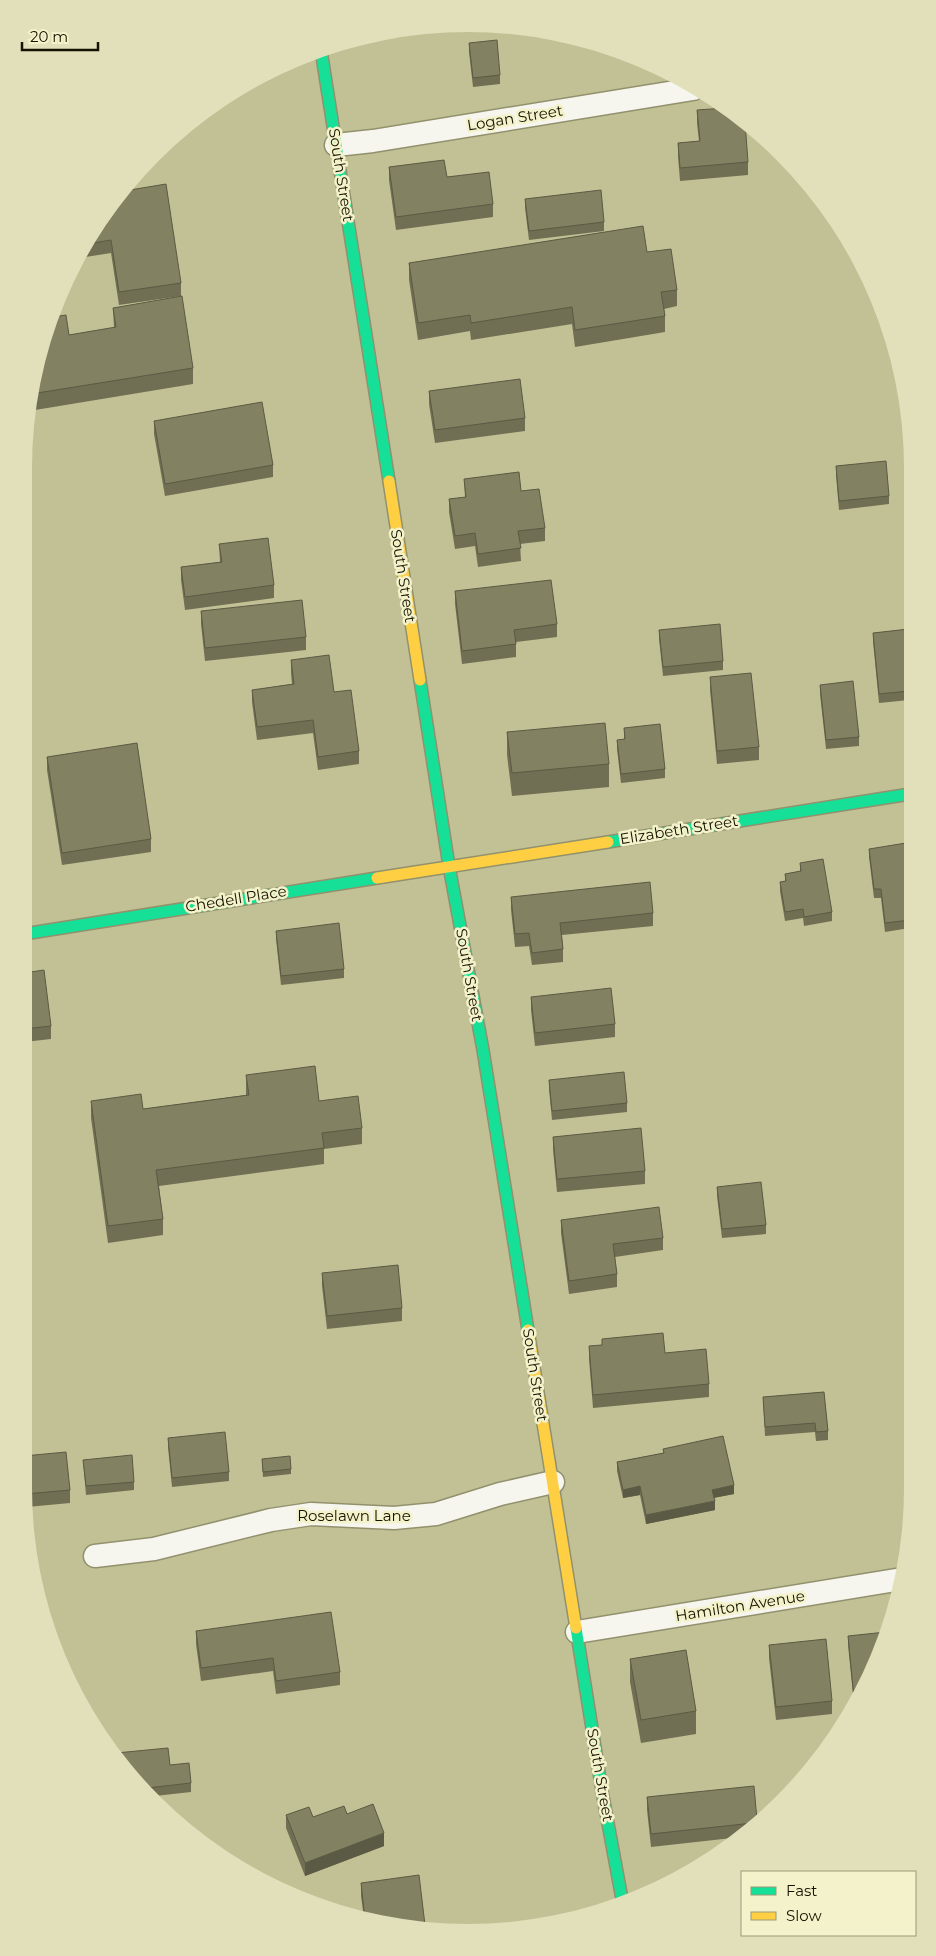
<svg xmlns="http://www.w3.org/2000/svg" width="936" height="1956" font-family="Montserrat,sans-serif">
<rect width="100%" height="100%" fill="#c2c195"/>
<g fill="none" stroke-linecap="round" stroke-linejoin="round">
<defs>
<g id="street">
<path d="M336,145L373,141L693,89"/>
<path d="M95,1556L154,1549L271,1520L311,1514L394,1518L436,1514L500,1494L553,1482"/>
<path d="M577,1632L902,1579"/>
</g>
<g id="fast">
<path d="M321,50L389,481"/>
<path d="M420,680L449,866L483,1050L528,1330"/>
<path d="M608,842L910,794"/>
<path d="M24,934L377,878"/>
<path d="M576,1628L602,1791L622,1899"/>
</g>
<g id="slow">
<path d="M389,481L420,680"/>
<path d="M377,878L608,842"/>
<path d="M528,1330L576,1628"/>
</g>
</defs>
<use href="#street" stroke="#92916d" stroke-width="25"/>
<use href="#fast" stroke="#92916d" stroke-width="14"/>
<use href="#slow" stroke="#92916d" stroke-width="14"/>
<use href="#street" stroke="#f6f6ef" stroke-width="22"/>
<use href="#fast" stroke="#16e098" stroke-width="11"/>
<use href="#slow" stroke="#ffcf43" stroke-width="11"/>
</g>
<g fill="#706f53">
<path d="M469,43L500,75V84L473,87L469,52Z"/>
<path d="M697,110L748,162V175L680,181L678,156V143L699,141L697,123Z"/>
<path d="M389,167L447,177L493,204V217L396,230L389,180Z"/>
<path d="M525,199L604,222V231L529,240L525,208Z"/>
<path d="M99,221L181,283V296L119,305L111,253L79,258Z"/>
<path d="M647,252L677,290V306L664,309L665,316V332L575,347L572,324L471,340L470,331L418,340L409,280V263Z"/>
<path d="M113,308L193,368V384L29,411L32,381L69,335L114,328Z"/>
<path d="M429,391L525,418V431L435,443L429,404Z"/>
<path d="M154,421L273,465V477L165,496L154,434Z"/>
<path d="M836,466L889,496V504L839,510L836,475Z"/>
<path d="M464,479L521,491L545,528V541L520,544L521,561L478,567L475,546L455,549L449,512V499L465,497Z"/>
<path d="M219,544L274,585V598L185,610L181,580V567L220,562Z"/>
<path d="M455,591L557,624V637L516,642V657L462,664L455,604Z"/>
<path d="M201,611L306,637V650L205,661L201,624Z"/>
<path d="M909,629V700L879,703L873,641V633Z"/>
<path d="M659,630L723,661V670L663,676L659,639Z"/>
<path d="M291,660L334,692L359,751V764L318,770L313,733L257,740L252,702V690L292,684L291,673Z"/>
<path d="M710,677L759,747V760L717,764L710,690Z"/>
<path d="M820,685L859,737V746L826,749L820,694Z"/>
<path d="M624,728L665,769V778L621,783L617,749V740L624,739Z"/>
<path d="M507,732L609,764V787L512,796L507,755Z"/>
<path d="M47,757L151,839V852L62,865L47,770Z"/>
<path d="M869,849L910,875V928L885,932L881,898H874L869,857Z"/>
<path d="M800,863L832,912V921L804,926L803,918L785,921L780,891V882L785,881V874L800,871Z"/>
<path d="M511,897L653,913V926L562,935L563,949V962L532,965L529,946L515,947L511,910Z"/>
<path d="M276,931L344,969V978L281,985L276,939Z"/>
<path d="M24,973L51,1026V1039L24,1042Z"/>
<path d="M531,997L615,1024V1037L535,1046L531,1010Z"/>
<path d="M246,1075L319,1101L362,1128V1144L324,1149V1164L159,1186L163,1219V1235L108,1243L91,1118V1101L143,1109L246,1095Z"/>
<path d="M549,1080L627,1103V1112L552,1120L549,1089Z"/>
<path d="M553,1137L645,1171V1184L557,1192L553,1150Z"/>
<path d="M717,1187L766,1225V1234L722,1238L717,1196Z"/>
<path d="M561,1220L663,1238V1250L615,1257L617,1274V1287L569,1294L561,1233Z"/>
<path d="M322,1273L402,1308V1321L327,1329L322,1286Z"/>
<path d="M602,1339L665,1353L709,1384V1397L593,1408L589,1359V1346L602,1345Z"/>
<path d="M824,1392L828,1431V1440L816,1441L815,1432L765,1436L763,1397Z"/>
<path d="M168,1438L229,1472V1481L172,1487L168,1447Z"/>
<path d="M663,1449L734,1494L714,1498L715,1510L646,1524L640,1495L623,1498L617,1471V1462L663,1453Z"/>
<path d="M262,1459L291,1469V1474L263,1477Z"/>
<path d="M83,1460L134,1482V1490L86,1495Z"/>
<path d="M24,1488L70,1490V1503L27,1507Z"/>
<path d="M196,1631L340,1672V1685L276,1694L273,1671L201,1681L196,1644Z"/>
<path d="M848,1636L878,1658L854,1704L848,1645Z"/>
<path d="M769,1645L832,1701V1714L776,1720L769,1658Z"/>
<path d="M630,1659L696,1711V1734L641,1743L630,1682Z"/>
<path d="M116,1759L170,1765L191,1783V1792L155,1796Z"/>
<path d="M647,1797L757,1820L732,1838L651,1847L647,1810Z"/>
<path d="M347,1814L384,1846L305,1876L286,1828V1815L313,1817Z"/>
<path d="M361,1883L381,1924L364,1918L361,1896Z"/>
</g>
<g fill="#5b5a44">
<path d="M734,1485V1494L712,1498V1490Z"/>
<path d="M640,1486V1495L623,1498V1490Z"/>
<path d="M715,1501V1510L646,1524V1515Z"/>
<path d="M384,1833V1846L305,1876V1863Z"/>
</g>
<g fill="#828161" stroke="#5b5a44">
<path d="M497,40L500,75L473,78L469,43Z"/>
<path d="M725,108L738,115L745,122L748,162L680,168L678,143L700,141L697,110Z"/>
<path d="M444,160L447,177L489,172L493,204L396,217L389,167Z"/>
<path d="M166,184L181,283L119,292L111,240L87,244L99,221L124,191Z"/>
<path d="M601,190L604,222L529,231L525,199Z"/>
<path d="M643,226L647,252L671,249L677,290L661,292L665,316L575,330L572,307L471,323L470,315L418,323L409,263Z"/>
<path d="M182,296L193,368L31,394L32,381L52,317L66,315L69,335L116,327L113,308Z"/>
<path d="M520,379L525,418L435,430L429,391Z"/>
<path d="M262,402L273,465L165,484L154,421Z"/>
<path d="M886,461L889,496L839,501L836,466Z"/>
<path d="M519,472L521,491L539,489L545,528L518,531L521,548L478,554L475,533L455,536L449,499L466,497L464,479Z"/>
<path d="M268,538L274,585L185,597L181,567L222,562L219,544Z"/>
<path d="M551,580L557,624L514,630L516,644L462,651L455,591Z"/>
<path d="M302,600L306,637L205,648L201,611Z"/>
<path d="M720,624L723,661L663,667L659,630Z"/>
<path d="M909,629V691L879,694L873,633Z"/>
<path d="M329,655L334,692L351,690L359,751L318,757L313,720L257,727L252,690L294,684L291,660Z"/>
<path d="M751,673L759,747L717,751L710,677Z"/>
<path d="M853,681L859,737L826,740L820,685Z"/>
<path d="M605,723L609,764L512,773L507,732Z"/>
<path d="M660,724L665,769L621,774L617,740L625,739L624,728Z"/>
<path d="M137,743L151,839L62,853L47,757Z"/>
<path d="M906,843L910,875V920L885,923L881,889H874L869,849Z"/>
<path d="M823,859L832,912L804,917L803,909L785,912L780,882L786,881L785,874L801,871L800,863Z"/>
<path d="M650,882L653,913L560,923L563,949L532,953L529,933L515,934L511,897Z"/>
<path d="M339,923L344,969L281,976L276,931Z"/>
<path d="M44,970L51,1026L24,1029V973Z"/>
<path d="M611,988L615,1024L535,1033L531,997Z"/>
<path d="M315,1066L319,1101L358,1096L362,1128L322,1133L324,1148L156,1170L163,1219L108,1226L91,1101L141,1094L143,1109L249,1095L246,1075Z"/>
<path d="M624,1072L627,1103L552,1111L549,1080Z"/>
<path d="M641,1128L645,1171L557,1179L553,1137Z"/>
<path d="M761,1182L766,1225L722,1229L717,1187Z"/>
<path d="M659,1207L663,1238L613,1244L617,1274L569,1281L561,1220Z"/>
<path d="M398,1265L402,1308L327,1316L322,1273Z"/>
<path d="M663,1333L665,1353L706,1349L709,1384L593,1395L589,1346L602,1345V1339Z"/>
<path d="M824,1392L828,1431L816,1432L815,1423L765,1427L763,1397Z"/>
<path d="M225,1432L229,1472L172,1478L168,1438Z"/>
<path d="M723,1436L734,1485L712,1490L715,1501L646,1515L640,1486L623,1490L617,1462L664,1453L663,1449Z"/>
<path d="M66,1452L70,1490L25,1494L24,1488V1456Z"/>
<path d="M132,1455L134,1482L86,1486L83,1460Z"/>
<path d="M290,1456L291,1469L263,1472L262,1459Z"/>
<path d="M331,1612L340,1672L276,1681L273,1658L201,1668L196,1631Z"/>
<path d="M886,1632L878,1658L858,1697L854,1698L848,1636Z"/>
<path d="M826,1639L832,1701L776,1707L769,1645Z"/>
<path d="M686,1650L696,1711L641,1720L630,1659Z"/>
<path d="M168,1748L170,1765L189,1763L191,1783L147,1788L116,1759V1753Z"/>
<path d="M754,1786L757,1820L753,1823L651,1834L647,1797Z"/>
<path d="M373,1804L384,1833L305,1863L286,1815L309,1807L313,1817L344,1806L347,1814Z"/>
<path d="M419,1875L425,1925L381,1924L365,1919L361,1883Z"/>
</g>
<g text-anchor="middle" stroke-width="5" stroke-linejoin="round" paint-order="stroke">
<g font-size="15" fill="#151300" stroke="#f3f2ca">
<text transform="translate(515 118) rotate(-9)" y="5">Logan Street</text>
<text transform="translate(341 175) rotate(81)" y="5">South Street</text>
<text transform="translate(403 576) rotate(81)" y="5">South Street</text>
<text transform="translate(679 830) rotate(-9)" y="5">Elizabeth Street</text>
<text transform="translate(236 899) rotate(-9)" y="5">Chedell Place</text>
<text transform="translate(469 975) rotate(80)" y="5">South Street</text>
<text transform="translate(535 1375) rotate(81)" y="5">South Street</text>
<text x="354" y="1521">Roselawn Lane</text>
<text transform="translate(740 1606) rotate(-9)" y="5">Hamilton Avenue</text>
<text transform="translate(600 1775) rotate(80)" y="5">South Street</text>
</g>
</g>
<path d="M0 0H936V1956H0ZM468 32H468A436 436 0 0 1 904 468V1488A436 436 0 0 1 468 1924H468A436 436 0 0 1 32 1488V468A436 436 0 0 1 468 32Z" fill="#e1e0ba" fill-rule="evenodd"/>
<rect x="741" y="1871" width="175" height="65" fill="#f3f2ca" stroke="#9a9979"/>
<rect x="751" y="1887" width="25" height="8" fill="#16e098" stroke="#9a9979"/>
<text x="786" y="1896" font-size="15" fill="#151300">Fast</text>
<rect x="751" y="1912" width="25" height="8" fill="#ffcf43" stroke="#9a9979"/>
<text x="786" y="1921" font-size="15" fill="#151300">Slow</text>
<path d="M22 42v8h76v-8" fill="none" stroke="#151300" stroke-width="2.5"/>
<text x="30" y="42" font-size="15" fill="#151300" stroke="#f3f2ca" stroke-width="4" paint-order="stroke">20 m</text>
</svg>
